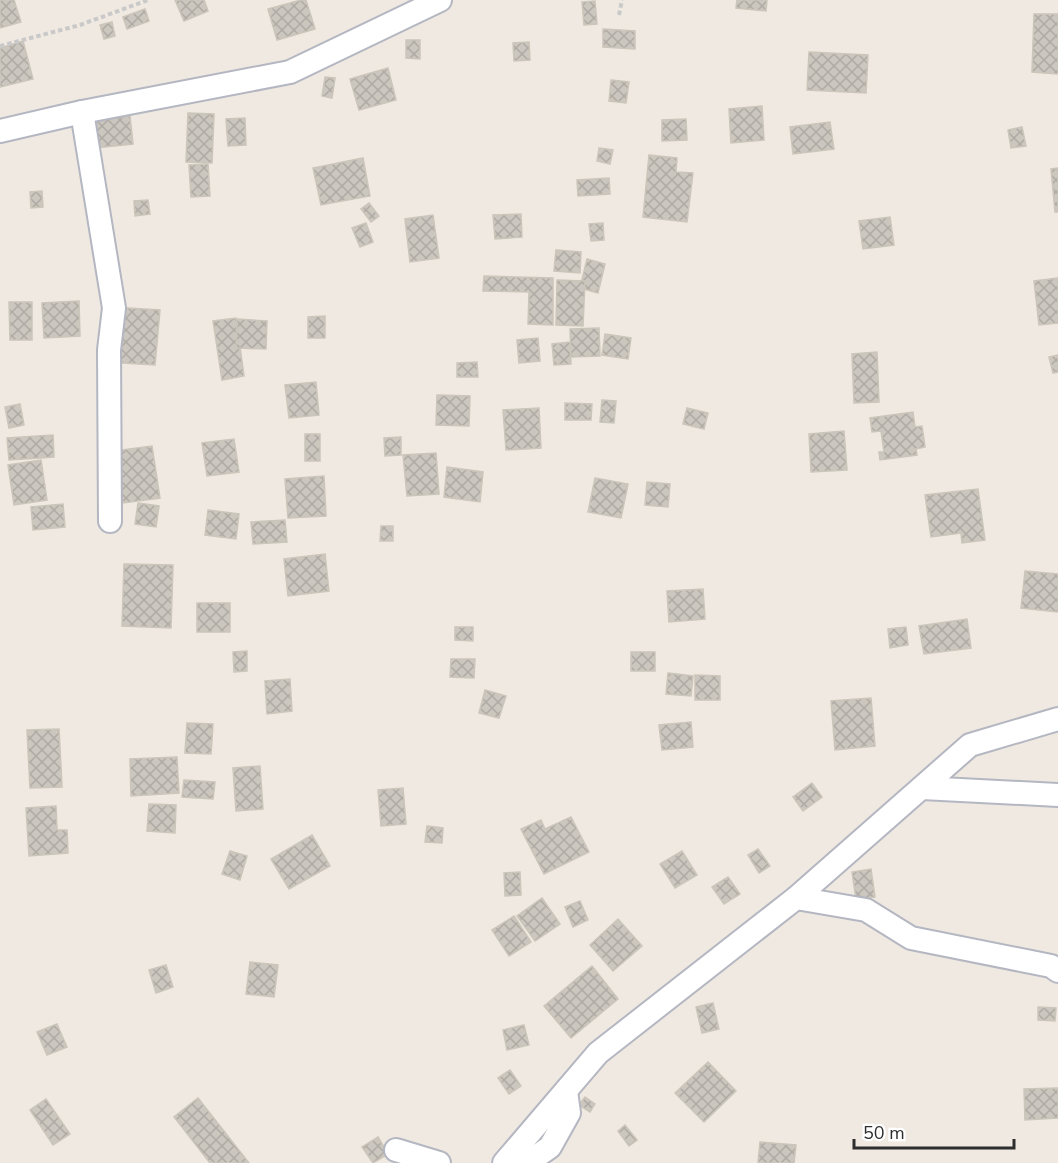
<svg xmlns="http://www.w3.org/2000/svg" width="1058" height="1163" font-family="'Nunito Sans',sans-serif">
<defs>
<pattern id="building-cross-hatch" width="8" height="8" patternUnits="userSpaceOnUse" patternTransform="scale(1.5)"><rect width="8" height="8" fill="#cbc7bf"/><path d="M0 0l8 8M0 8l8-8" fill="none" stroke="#afaba4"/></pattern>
</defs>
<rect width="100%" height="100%" fill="#efe9e1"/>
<g fill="url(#building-cross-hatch)" stroke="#cbc5ba" stroke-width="1.5">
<path d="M0,0H14L21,22L0,28Z"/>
<path d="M175,0H204L208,11L184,21Z"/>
<path d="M301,0H306L315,29L277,40L268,9Z"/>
<path d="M737,0H767L766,11L736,8Z"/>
<path d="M595,1L597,24L584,25L582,2Z"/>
<path d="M145,9L149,21L127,29L123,17Z"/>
<path d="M1034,14H1058V74L1032,72Z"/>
<path d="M112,22L115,36L104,39L100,25Z"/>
<path d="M603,29L635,31V49L603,47Z"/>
<path d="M406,40H420V59L406,58Z"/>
<path d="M23,41L33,79L0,87V48Z"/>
<path d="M529,42L530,60L514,61L513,43Z"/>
<path d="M809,52L868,55L866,93L807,90Z"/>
<path d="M388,68L396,100L359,110L350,79Z"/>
<path d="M325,77L335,78L332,98L322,96Z"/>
<path d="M611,80L629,82L626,103L609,101Z"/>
<path d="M762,106L764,140L731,143L729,109Z"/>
<path d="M188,113L214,114L212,163L186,162Z"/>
<path d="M130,116L133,144L95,148L91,121Z"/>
<path d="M245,118L246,145L228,146L226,119Z"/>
<path d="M686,119L687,140L662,141V120Z"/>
<path d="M830,122L834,149L793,154L790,127Z"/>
<path d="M1022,127L1026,146L1011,148L1008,130Z"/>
<path d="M599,148L613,150L610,164L597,161Z"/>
<path d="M649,155L677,158L676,172L693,173L687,222L643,217Z"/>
<path d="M363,158L370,196L321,205L313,168Z"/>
<path d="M208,164L210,196L191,197L189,165Z"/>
<path d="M1058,168V212H1055L1051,169Z"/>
<path d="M609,178L610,194L578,196L577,180Z"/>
<path d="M42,191L43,207L31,208L30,192Z"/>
<path d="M148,200L150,214L135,216L134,201Z"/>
<path d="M369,203L379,216L371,222L361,209Z"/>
<path d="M521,214L522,237L495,239L493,215Z"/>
<path d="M433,215L439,258L410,262L405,219Z"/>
<path d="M890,217L894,245L863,249L859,221Z"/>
<path d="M366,223L373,242L360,247L352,228Z"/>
<path d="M603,223L604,240L591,241L589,224Z"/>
<path d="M556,250L581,252L580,273L554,271Z"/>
<path d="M587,259L605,264L598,293L580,288Z"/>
<path d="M484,276L553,278V325L528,324L529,292L483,291Z"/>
<path d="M1058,278V323L1039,325L1034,281Z"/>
<path d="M557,280L585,281L583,326L556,325Z"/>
<path d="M79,301L80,336L44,338L42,303Z"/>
<path d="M9,302H32V340H10Z"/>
<path d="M111,307L160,310L155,365L107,362Z"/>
<path d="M325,316V338H308V317Z"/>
<path d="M236,318L244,376L222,380L213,321Z"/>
<path d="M237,319L267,321L266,349L236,348Z"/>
<path d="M599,328L600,356L571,357L570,329Z"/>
<path d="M605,334L631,338L628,359L602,355Z"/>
<path d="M538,338L540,361L519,363L517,340Z"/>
<path d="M570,342L571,364L554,365L552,344Z"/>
<path d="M877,352L879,402L854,403L852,354Z"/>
<path d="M1058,355V372L1053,373L1049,357Z"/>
<path d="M477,362L478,377H457V363Z"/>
<path d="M316,382L319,415L289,418L285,385Z"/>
<path d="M437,395L470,396L469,426L436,425Z"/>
<path d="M602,400L616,401L614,423L600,422Z"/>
<path d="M565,403L592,404L591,420H565Z"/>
<path d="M20,404L24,425L9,428L5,407Z"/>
<path d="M539,408L541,448L506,450L503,410Z"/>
<path d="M687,408L708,413L704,429L683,424Z"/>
<path d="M913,412L915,427L922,426L925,447L916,449L917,455L880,460L879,452H884L881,431L872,432L870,418Z"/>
<path d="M844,431L847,470L811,472L809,434Z"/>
<rect x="305" y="434" width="15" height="27"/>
<path d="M53,435L54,457L9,460L7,438Z"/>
<path d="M401,437V455L385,456L384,438Z"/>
<path d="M234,439L239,472L207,476L202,443Z"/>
<path d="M152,446L160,498L123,503L115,451Z"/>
<path d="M436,453L439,494L407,496L403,455Z"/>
<path d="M41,460L47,500L14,505L8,465Z"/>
<path d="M447,467L483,472L480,502L444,497Z"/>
<path d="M324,476L326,516L288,518L285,479Z"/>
<path d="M595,478L628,484L621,518L588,512Z"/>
<path d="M647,482L670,484L668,507L645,505Z"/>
<path d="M978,489L985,540L962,543L961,533L931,537L925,495Z"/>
<path d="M138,503L159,506L156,527L135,524Z"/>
<path d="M63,504L65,527L33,530L31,507Z"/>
<path d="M208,510L239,514L236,539L205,535Z"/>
<path d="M285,520L287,542L253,544L251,522Z"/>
<path d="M381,526H393V541H380Z"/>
<path d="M325,554L329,591L288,596L284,559Z"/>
<path d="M124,564L173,565L171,628L122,626Z"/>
<path d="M1025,571L1058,574V612L1021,608Z"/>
<path d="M703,589L705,619L669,622L667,591Z"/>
<rect x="197" y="603" width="33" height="29"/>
<path d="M967,619L971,648L924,654L919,626Z"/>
<path d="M455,627H473V641L455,640Z"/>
<path d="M906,627L908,645L890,648L888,629Z"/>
<path d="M247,651V671L234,672L233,652Z"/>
<rect x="631" y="652" width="24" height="19"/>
<path d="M451,659H475L474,678L450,677Z"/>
<path d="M668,673L693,676L691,696L666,694Z"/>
<path d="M695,675L720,676V700H695Z"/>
<path d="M290,679L292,711L267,714L265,681Z"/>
<path d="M485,690L506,696L499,718L479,713Z"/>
<path d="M871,698L875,746L835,750L831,701Z"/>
<path d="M691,722L693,747L662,750L659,725Z"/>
<path d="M187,723L213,724L211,754L185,753Z"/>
<path d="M59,729L62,787L30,788L27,730Z"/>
<path d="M177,757L179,793L131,796L130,759Z"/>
<path d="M260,766L263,809L236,811L233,768Z"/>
<path d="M184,780L215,782L213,799L182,797Z"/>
<path d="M812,783L822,797L803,811L793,797Z"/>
<path d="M403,788L406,824L381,826L378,790Z"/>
<path d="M149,804L176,805L175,833L147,831Z"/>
<path d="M56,806L57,830H67L68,853L29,856L26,808Z"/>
<path d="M571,817L589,852L544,874L521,829L541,820L545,829Z"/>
<path d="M427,826L443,828L442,843L425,842Z"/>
<path d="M312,835L330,866L289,889L271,859Z"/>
<path d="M758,849L770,866L759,873L748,855Z"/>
<path d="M230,851L247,856L240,880L222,874Z"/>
<path d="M682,851L697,875L675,888L660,864Z"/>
<path d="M871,869L875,897L856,899L852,872Z"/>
<path d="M520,872L521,895L505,896L504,873Z"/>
<path d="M728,877L740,894L724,904L712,887Z"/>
<path d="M542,898L560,924L535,941L517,916Z"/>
<path d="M580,901L588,920L573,927L565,907Z"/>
<path d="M514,916L531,942L509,956L492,930Z"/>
<path d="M618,919L642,946L613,971L590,945Z"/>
<path d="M250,962L278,965L274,997L246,994Z"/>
<path d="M166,965L173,987L156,993L149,970Z"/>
<path d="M592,966L618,999L571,1038L544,1006Z"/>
<path d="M713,1003L719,1029L702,1033L696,1007Z"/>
<path d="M1038,1007L1056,1008L1055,1021L1038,1020Z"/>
<path d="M57,1024L67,1047L47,1055L37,1032Z"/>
<path d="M524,1025L529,1045L507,1050L503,1030Z"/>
<path d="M708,1062L736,1091L704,1122L675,1093Z"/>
<path d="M510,1070L521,1086L509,1094L498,1078Z"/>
<path d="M1058,1088V1118L1025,1120L1024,1089Z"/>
<path d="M585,1097L595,1104L590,1112L579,1105Z"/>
<path d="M198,1098L249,1163H210L174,1117Z"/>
<path d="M46,1099L70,1134L53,1145L30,1110Z"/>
<path d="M625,1125L637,1140L629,1146L618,1131Z"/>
<path d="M378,1137L388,1154L373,1163L362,1147Z"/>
<path d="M760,1142L796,1145L794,1163H758Z"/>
</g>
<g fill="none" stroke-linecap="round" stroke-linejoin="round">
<defs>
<g id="minor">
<path d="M82,112L114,308L109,350L110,521"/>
<path d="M0,131L82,112L290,72L440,0"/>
<path d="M922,788L1058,795"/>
<path d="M796,898L866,910L911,938L1051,966L1058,971"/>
<path d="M396,1150L439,1163"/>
<path d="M504,1163L598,1053L796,898L970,745L1058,719"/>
<path d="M527,1163L550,1147L569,1113L566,1091"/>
</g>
</defs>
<use href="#minor" stroke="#b4b7c1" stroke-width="26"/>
<g stroke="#c9c9c9" stroke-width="4" stroke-dasharray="4.5 3" stroke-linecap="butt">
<path d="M619,15L622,0"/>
<path d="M0,46L80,25L148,0"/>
</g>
<use href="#minor" stroke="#fff" stroke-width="22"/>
</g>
<path d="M854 1139v9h160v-9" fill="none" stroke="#2e2e2e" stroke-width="3"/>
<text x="863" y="1139" font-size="18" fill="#2e2e2e" stroke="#ffffff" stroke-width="4.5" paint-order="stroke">50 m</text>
</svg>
